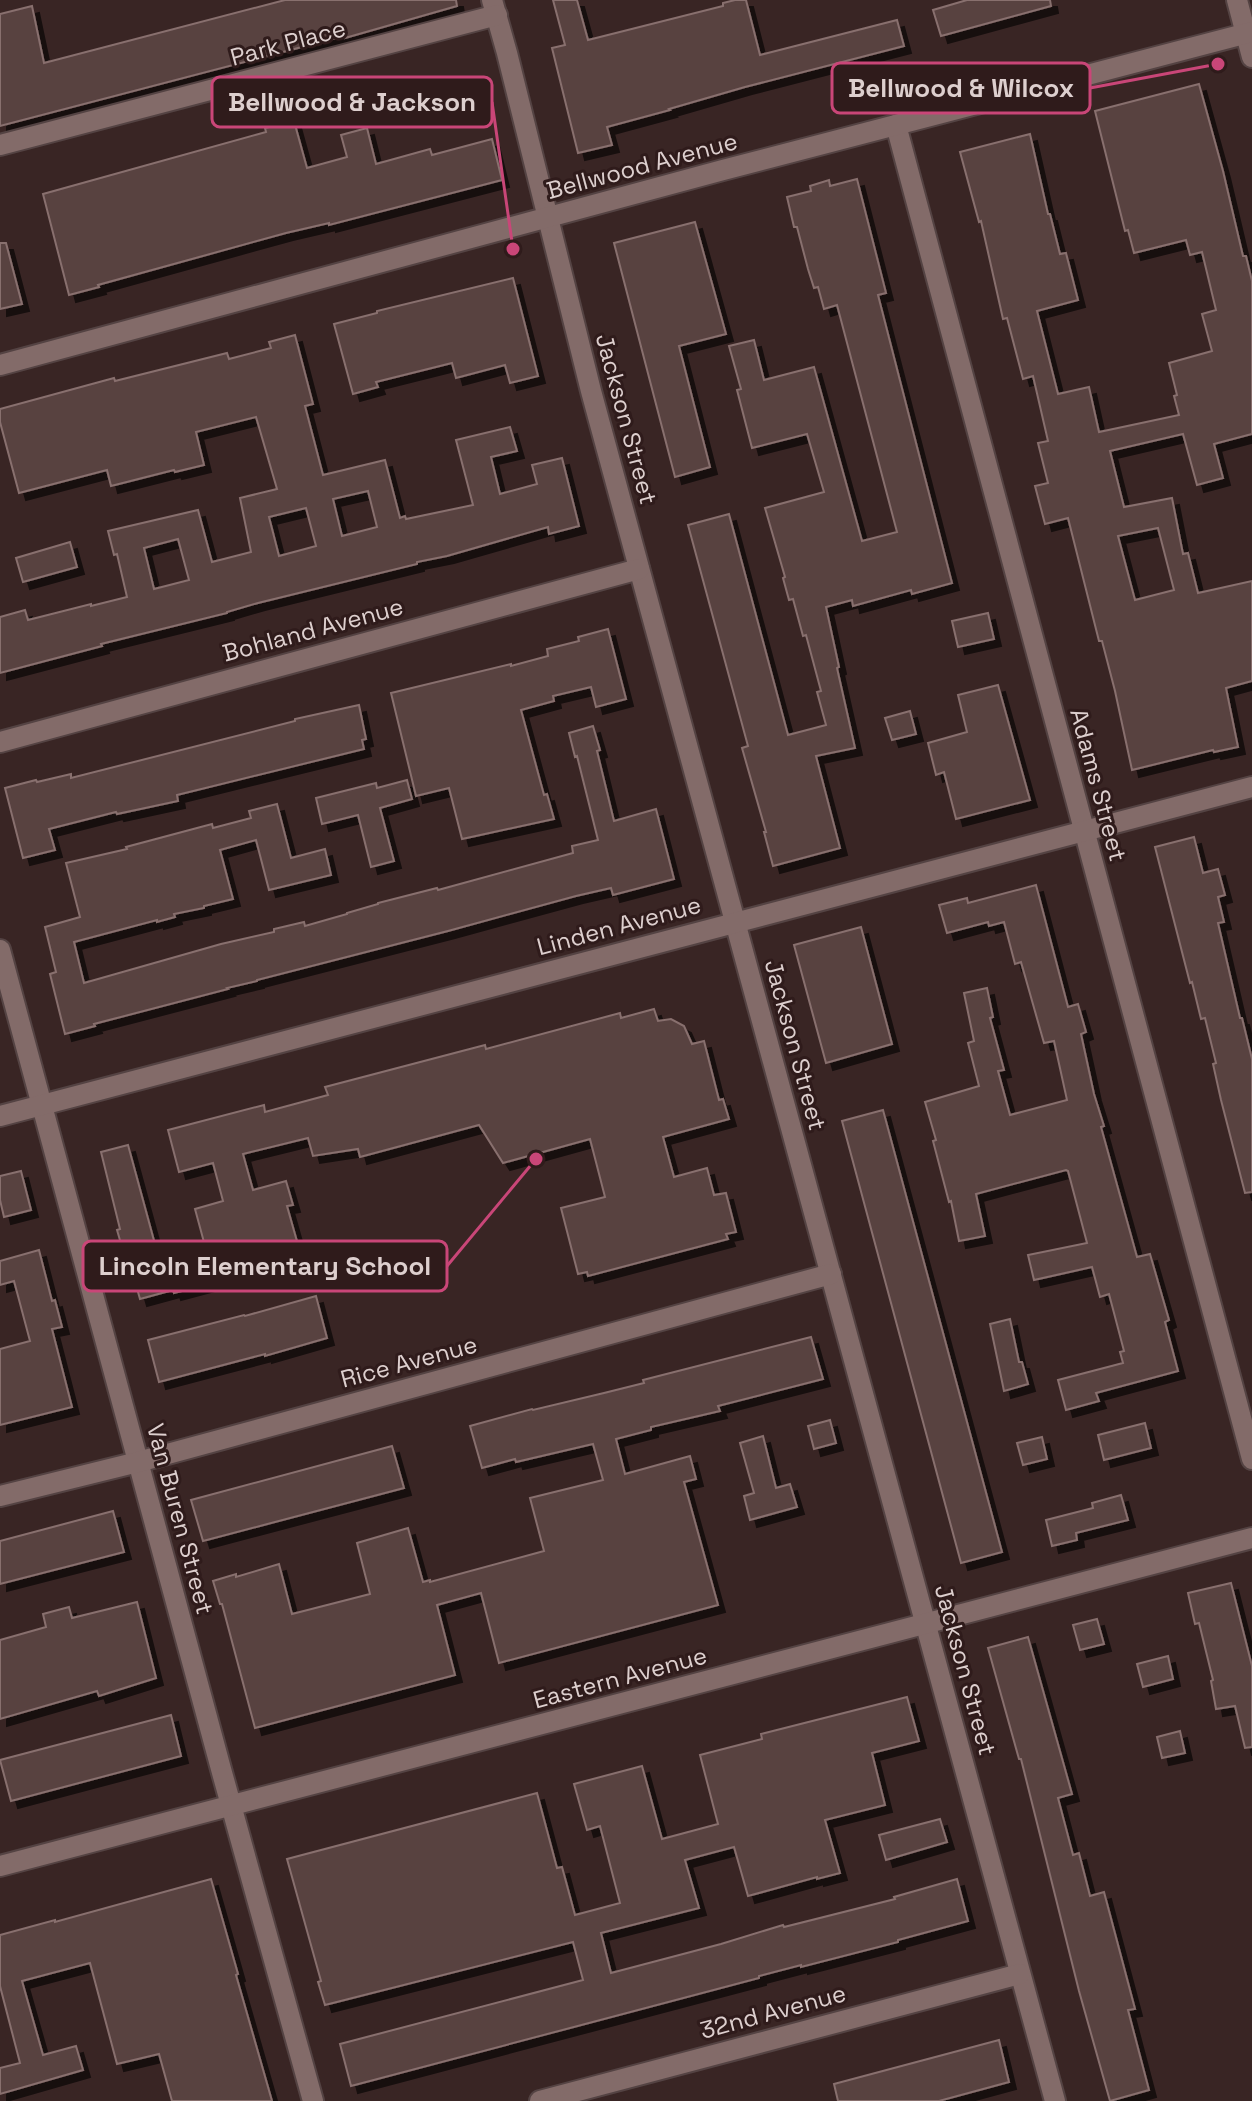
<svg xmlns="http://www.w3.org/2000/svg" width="1252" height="2101" font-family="'Space Grotesk',sans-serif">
<defs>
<filter id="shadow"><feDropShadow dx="7" dy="7" stdDeviation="0" flood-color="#0009"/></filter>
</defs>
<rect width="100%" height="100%" fill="#392524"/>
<g fill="#584241" stroke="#886f6e" stroke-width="2" fill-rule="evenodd" filter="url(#shadow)">
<path d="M285,0H456L457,6L345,38L344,36L0,126V14L32,6L44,63Z"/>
<path d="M553,0H577L588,40L723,6V3L735,0H746L760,55L897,20L904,46L745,87L669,109L670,110L607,127L612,145L578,153L552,48L565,45Z"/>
<path d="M967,0H1050L1051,6L941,36L933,10Z"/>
<path d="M1199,84L1223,171L1243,256H1246L1252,281V434L1214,444L1223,478L1197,485L1183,434L1110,451L1124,507L1172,498L1183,554L1188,553L1198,593L1252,581V681L1226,688L1238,747L1214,752L1213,750L1132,770L1115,691L1102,641H1099L1068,518L1045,524L1035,486L1048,483L1038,443L1048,441L1033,376L1023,379L1007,318L1003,319L981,221L979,222L960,152L1030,134L1048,214H1050L1060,254L1066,253L1078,300L1037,311L1058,394L1089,387L1099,432L1179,415L1174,396L1177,395L1169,363L1212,351L1202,314L1216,310L1202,252L1190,255L1186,240L1134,253L1128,230L1125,231L1095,111ZM1158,528L1174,590L1135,600L1118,536Z"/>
<path d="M294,121L307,168L347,157L341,135L367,128L376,164L430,149L432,155L492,139L502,180L329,225V223L286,233L98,285L99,287L69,295L43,194L266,132L265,128Z"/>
<path d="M857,179L886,293L878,295L952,583L912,594L911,590L853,606L852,600L826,607L839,667L837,668L855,748L816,756L840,848L773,866L764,832H766L742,748L748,746L688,525L729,514L788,735L826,725L817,692L821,691L806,635L803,636L793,599L789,600L783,578L785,577L765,508L824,492L807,434L752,448L737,390L741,389L729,346L754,340L764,380L814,367L862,541L897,532L837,305L824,309L818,287L814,288L808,269L797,227H794L787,197L811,191L810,186L829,180L830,186Z"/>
<path d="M695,222L726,334L679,346L710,467L675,477L614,243Z"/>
<path d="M0,243H6L22,304L0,309Z"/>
<path d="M513,278L538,376L510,383L505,365L456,378L452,363L376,382L378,387L353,394L334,324L377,313V311Z"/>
<path d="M295,335L313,404L305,406L323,475L385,460L400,518L405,516L406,519L473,505L456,440L510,427L517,451L491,457L500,494L537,484L532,465L562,458L579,526L549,534L548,527L447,556L417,562V564L258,603L227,612V613L101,644L102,646L0,673V617L25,610L28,620L91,604V606L127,597L117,554L114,555L108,531L198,510L212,562L251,552L240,498L277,489L256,417L196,432L204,465L175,472L174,470L111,486L107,470L19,493L0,422V409L114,378L115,381L227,353L229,359L271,348L269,342ZM368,491L377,527L342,536L333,499ZM306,508L316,546L279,556L269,517ZM178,539L189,580L154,589L144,548Z"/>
<path d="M70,542L77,567L23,582L16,558Z"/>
<path d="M988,613L994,639L958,647L952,621Z"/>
<path d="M608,629L626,699L596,707L591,687L553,696L554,701L521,710L544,795L547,794L554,819L462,839L449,788L416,796L391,693L511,664V666L548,656L547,649L579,641L578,637Z"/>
<path d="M998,685L1030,800L956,819L944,772L936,775L928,743L967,732L958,695Z"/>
<path d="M359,705L366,739L362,740L364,749L177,795L178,801L117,814L116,812L49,829L55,850L23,858L5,788L36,780L37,782L71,774V778L295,721V719Z"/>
<path d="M910,711L916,734L892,740L885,718Z"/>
<path d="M593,726L600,750L597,751L614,821L656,809L674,879L613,895L611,888L576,896L448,931L257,980V981L227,988L228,989L94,1024L95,1026L65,1034L50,974L56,972L45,927L80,917L66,863L127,849L126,847L212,824L213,828L251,818L249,811L277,804L291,858L325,849L331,875L269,890L256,840L220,850L233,899L204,906V908L174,914L175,917L157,922V920L74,942L84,983L221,944L274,932V929L304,922L305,926L347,914V913L378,904V903L437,888L438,890L573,853L572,846L598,840L577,756L575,757L569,733Z"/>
<path d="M407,780L412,799L380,808L394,861L371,867L358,815L322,824L316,798L376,783L377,788Z"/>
<path d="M1194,837L1203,873L1218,869L1225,895L1218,897L1224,922L1218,923L1240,1018H1242L1252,1059V1192L1245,1193L1221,1100L1213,1064L1216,1063L1205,1018L1201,1019L1192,982L1190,983L1155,847Z"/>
<path d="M1036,885L1068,1007L1078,1004L1086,1032L1081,1034L1094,1094L1104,1126L1101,1127L1137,1257L1150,1254L1169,1320L1165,1322L1178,1371L1096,1393L1099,1401L1066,1410L1058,1380L1123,1363L1120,1352L1124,1351L1109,1294L1100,1297L1092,1267L1034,1280L1028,1255L1087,1243L1068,1171L1066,1170L976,1194L985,1236L959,1241L951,1201L949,1202L933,1141L936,1140L925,1102L979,1086L968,1043L974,1041L964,993L987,988L993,1017L990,1018L1004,1070L998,1071L1010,1115L1067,1100L1054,1041L1044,1043L1021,962L1015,964L1004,922L989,926L988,922L947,933L939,905L967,898L968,903Z"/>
<path d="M861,927L892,1044L826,1063L794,945Z"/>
<path d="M654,1009L658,1021L671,1019L684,1026L692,1044L704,1041L719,1100L723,1099L729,1119L663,1137L674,1177L707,1168L714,1195L726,1193L736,1232L726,1234L728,1239L588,1276L587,1272L578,1274L561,1208L605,1197L590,1139L503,1163L479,1125L360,1157L358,1149L313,1156L308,1138L243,1154L253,1190L286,1181L293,1205L287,1206L302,1259L174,1293L173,1290L140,1299L127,1253L124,1254L117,1230L120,1229L101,1152L128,1145L162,1270L208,1257L195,1209L223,1201L213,1163L179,1172L168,1130L264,1105L265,1112L328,1095L325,1087L485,1045L486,1049L620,1013L621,1018Z"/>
<path d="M883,1110L1002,1552L961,1563L842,1121Z"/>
<path d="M21,1171L31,1210L4,1217L0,1200V1176Z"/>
<path d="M39,1250L52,1301L55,1300L62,1327L52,1329L72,1407L0,1425V1349L30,1341L14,1281L0,1285V1261Z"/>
<path d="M316,1296L327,1338L265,1356V1354L159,1382L148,1340L244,1315L245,1316Z"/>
<path d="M1010,1319L1019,1362H1022L1028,1384L1004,1391L990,1324Z"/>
<path d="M811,1337L823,1379L718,1406L720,1411L651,1427V1430L616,1439L625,1474L690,1456L696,1479L684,1482L718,1605L499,1663L481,1593L437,1605L455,1675L255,1728L222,1604H220L213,1581L236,1574V1577L279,1564L292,1614L370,1594L357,1543L408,1528L423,1582L430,1580V1582L544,1551L530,1498L603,1480L593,1444L516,1462L515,1459L482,1468L470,1426L532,1409L533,1410L604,1393L644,1383L643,1380Z"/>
<path d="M830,1420L836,1443L814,1449L808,1426Z"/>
<path d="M1145,1423L1151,1448L1104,1460L1098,1435Z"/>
<path d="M763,1436L776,1488L790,1484L797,1507L750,1520L744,1496L754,1493L740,1443Z"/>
<path d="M1042,1437L1047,1459L1023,1465L1017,1443Z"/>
<path d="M392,1446L404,1488L203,1541L191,1500Z"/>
<path d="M1121,1495L1128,1520L1076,1533L1077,1540L1052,1546L1046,1520L1093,1508L1092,1503Z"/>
<path d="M113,1511L124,1552L0,1584V1541Z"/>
<path d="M1231,1583L1252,1666V1747L1245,1748L1235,1706L1216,1709L1211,1681L1213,1680L1199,1623L1195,1624L1188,1593Z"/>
<path d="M137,1602L156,1678L99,1696L97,1691L0,1719V1640L46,1627L43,1614L69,1607L72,1618Z"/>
<path d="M1097,1619L1104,1644L1080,1650L1073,1625Z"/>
<path d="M1028,1637L1072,1794L1058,1798L1073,1855L1079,1853L1090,1896L1104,1892L1135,2009L1128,2010L1149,2090L1110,2101L1079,1991L1021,1759H1019L988,1648Z"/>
<path d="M1168,1656L1173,1679L1143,1687L1137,1664Z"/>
<path d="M907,1697L919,1741L872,1753L885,1805L825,1820L840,1873L817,1879V1877L748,1896L734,1847L685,1860L699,1908L601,1933L611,1973L721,1944L783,1925L784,1927L895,1899L894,1897L957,1879L968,1921L898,1940V1942L801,1967V1965L759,1976V1978L351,2086L340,2044L583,1980L573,1942L325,2005L318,1982L321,1981L287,1859L537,1793L557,1868L562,1867L575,1915L620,1903L600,1826L587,1830L574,1784L642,1766L662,1839L718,1824L700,1755L762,1739L761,1734Z"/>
<path d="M171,1715L181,1756L11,1801L0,1760Z"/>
<path d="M1180,1731L1185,1753L1162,1758L1157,1737Z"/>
<path d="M940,1819L947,1842L886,1860L879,1835Z"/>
<path d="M211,1879L238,1974L236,1975L272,2101H172L159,2054L117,2064L90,1963L22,1981L43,2055L76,2046L83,2070L0,2094V2068L20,2063L0,1986V1935L55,1920V1922Z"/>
<path d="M999,2040L1009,2082L939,2101H838L834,2084Z"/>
</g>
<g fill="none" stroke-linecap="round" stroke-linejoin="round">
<defs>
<g id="street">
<path d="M492,0L507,53L591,391L1055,2101"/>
<path d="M1237,0L1252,57"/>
<path d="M896,125L1252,1459"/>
<path d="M0,145L497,15"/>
<path d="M0,365L723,170L1252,32"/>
<path d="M0,742L639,569"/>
<path d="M0,950L221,1769L313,2101"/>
<path d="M0,1116L1252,787"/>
<path d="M0,1496L138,1462L831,1274"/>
<path d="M0,1866L1252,1538"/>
<path d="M540,2101L1020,1974"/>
</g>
</defs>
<use href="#street" stroke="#544343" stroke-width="24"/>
<use href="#street" stroke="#836b69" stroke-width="20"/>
</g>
<g text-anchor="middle" stroke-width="6" stroke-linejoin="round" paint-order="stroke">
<g font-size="24" fill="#ddcfce" stroke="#2f1b1b">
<text transform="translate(288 43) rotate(-15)" y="8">Park Place</text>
<text transform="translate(642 166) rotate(-15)" y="8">Bellwood Avenue</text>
<text transform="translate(626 419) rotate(75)" y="8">Jackson Street</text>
<text transform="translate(313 630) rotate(-15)" y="8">Bohland Avenue</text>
<text transform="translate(1098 785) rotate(75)" y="8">Adams Street</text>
<text transform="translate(619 926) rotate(-15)" y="8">Linden Avenue</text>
<text transform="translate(795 1045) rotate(75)" y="8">Jackson Street</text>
<text transform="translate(409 1362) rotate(-15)" y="8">Rice Avenue</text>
<text transform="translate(180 1519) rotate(75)" y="8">Van Buren Street</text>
<text transform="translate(965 1670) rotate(75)" y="8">Jackson Street</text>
<text transform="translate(620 1678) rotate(-15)" y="8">Eastern Avenue</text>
<text transform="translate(773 2012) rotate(-15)" y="8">32nd Avenue</text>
</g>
</g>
<path fill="none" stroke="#c94678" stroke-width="3" d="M1218 64L1090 88M513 249L492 102M536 1159L447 1266"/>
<g fill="#c94678" stroke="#2f1b1b" stroke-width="3">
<circle cx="1218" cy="64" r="8"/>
<circle cx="513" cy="249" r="8"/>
<circle cx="536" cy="1159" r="8"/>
</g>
<g fill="#2f1b1b" stroke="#c94678" stroke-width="3">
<rect x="832" y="63" width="258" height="50" rx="8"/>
<rect x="212" y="77" width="280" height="50" rx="8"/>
<rect x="83" y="1241" width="364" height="50" rx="8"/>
</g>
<g font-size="26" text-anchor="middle" font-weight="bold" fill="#ddcfce">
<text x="961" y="97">Bellwood &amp; Wilcox</text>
<text x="352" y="111">Bellwood &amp; Jackson</text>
<text x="265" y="1275">Lincoln Elementary School</text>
</g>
</svg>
